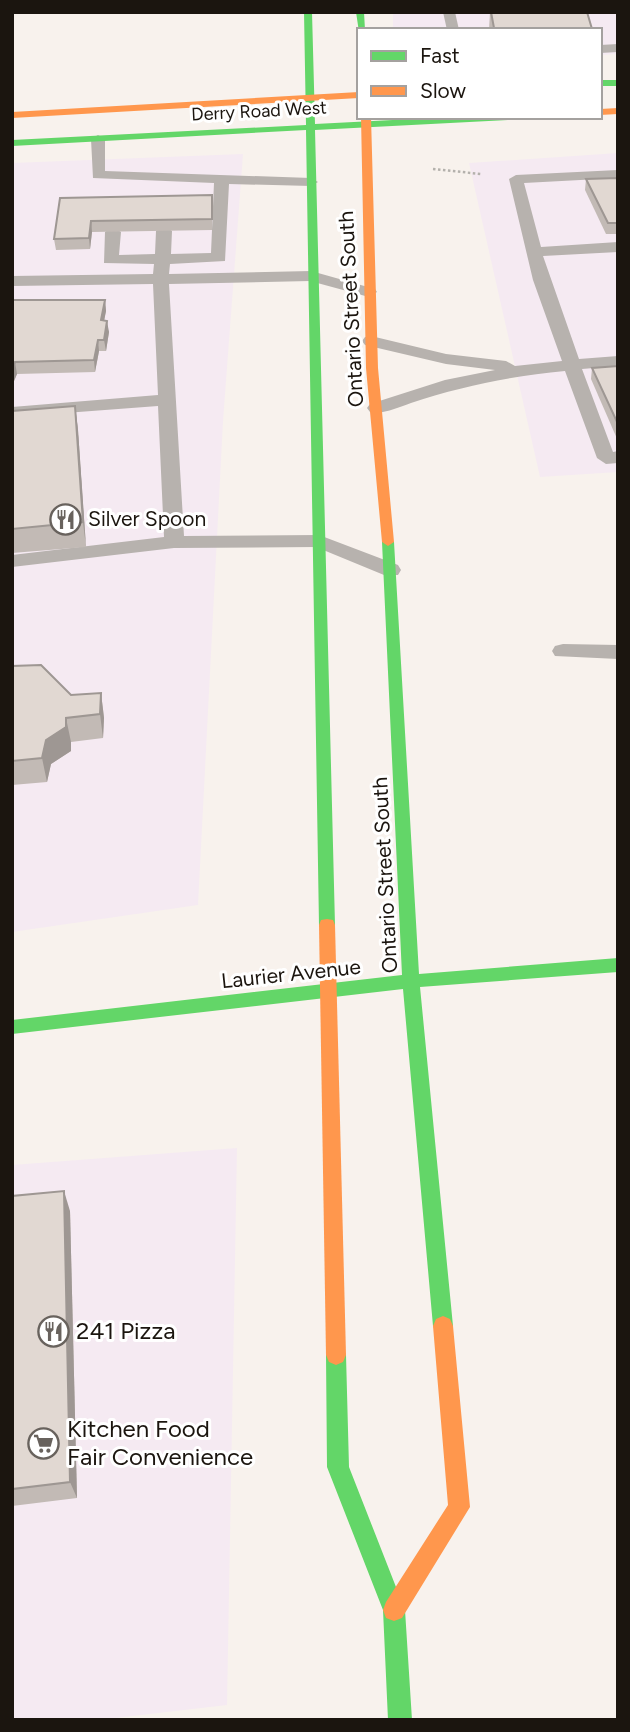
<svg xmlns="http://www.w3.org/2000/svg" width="630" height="1732" font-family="Figtree,sans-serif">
<rect width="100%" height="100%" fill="#f8f2ed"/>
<g fill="#f5eaf2">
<path d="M393,12H618V54L600,55V30H393Z"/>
<path d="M618,153V472L540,477L469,163Z"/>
<path d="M243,154L223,421L198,905L12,932V163Z"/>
<path d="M237,1148L227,1705L98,1720H12V1165Z"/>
</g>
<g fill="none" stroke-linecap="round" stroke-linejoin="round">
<path stroke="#b4b1ac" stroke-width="2.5" stroke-dasharray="2.5 2.5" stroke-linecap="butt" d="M433,169L481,174"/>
<g fill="#b7b2ae" fill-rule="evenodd">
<path d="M443,12H455L459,30H447Z"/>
<path d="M618,44V52L600,53V45Z"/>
<path d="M98,135L105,139V171L311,178L318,182L311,186L229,184L225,261L170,264L169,274L311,271L375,289L377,292L369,297L310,281L169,284L184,536L319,535L398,565L401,570L398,575H384L316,547L174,548L12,567V555L164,537L158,406L12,417V407L158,395L153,284L12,286V276L153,274L154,264L104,263L105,232L113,227L121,232L119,255L155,254L156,231L164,226L172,231L171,254L211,253L214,183L93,178L91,139Z"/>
<path d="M618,170V178L524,183L541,247L618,242V252L543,256L579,359L618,356V366L582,369L613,452L618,451V463L606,464L597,458L565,371C512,376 462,386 411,403C399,407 383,415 370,412L367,408L370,404L445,380L495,370L446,364L365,345L362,341L365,337L371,336L446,354L506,361L515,366L562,361L533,280L509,179L516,175Z"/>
<path d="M563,644L618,645V659L555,656L552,651L555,646Z"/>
</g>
<g fill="#63d668" fill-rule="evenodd">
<path d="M304,12H312L315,124L451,117H512L508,120L315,130L335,925L333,930H321L319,925L306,130L12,146V140L306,125Z"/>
<path d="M356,12H364L365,30H359V32Z"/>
<rect x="600" y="80" width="18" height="6"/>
<path d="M388,538L394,542L419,974L618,958V972L420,987L453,1326L450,1333L443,1336L436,1333L433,1326L403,989L12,1034V1020L402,975L382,542Z"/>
<path d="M336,1345L343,1348L346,1355L349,1467L405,1610L412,1720H388L383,1610L327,1467L326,1355L329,1348Z"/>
</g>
<g fill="#ff974d" fill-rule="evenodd">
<path d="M359,92V98L12,118V112Z"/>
<path d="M618,108V114L600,115V109Z"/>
<path d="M361,117H371L378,368L394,542L388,546L382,542L366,368Z"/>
<path d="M327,919L333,920L335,925L346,1355L343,1362L336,1365L329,1362L326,1355L319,925L321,920Z"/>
<path d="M443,1316L450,1319L453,1326L470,1507L402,1618L394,1621L386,1618L383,1610L386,1602L448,1505L433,1326L436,1319Z"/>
</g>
</g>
<g fill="#c2bab5">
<path d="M490,12H587L592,30H489Z"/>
<path d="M618,178V234H606L585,190L586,179Z"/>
<path d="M60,198L212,206V230L92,232L90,249L56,250L54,239Z"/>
<path d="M12,300H105L106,311L104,321L109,332L106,351H99L95,372L17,374L14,381H12Z"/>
<path d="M618,366V441L591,379L592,368Z"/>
<path d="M75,406L78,430L86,547L12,553V411Z"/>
<path d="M12,666L71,695L101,693L104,718L103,738L71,742V751L51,764L47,782L12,785Z"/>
<path d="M12,1196L70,1211L77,1498L12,1506Z"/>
</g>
<g fill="#9e9793">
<path d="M91,221L92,232L90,249L89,238Z"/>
<path d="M105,300L106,311L102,331L101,320Z"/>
<path d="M107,321L109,332L106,351L104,340Z"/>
<path d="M98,340L99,351L95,372L94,360Z"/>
<path d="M15,362L17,374L14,381L12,369Z"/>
<path d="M75,406L78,430L86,547L83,522Z"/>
<path d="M101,693L104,718L103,738L100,714Z"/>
<path d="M66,718L71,742V751L51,764L47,782L42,758L46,740Z"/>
<path d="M64,1191L70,1211L77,1498L70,1482Z"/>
</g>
<g fill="#e1d8d2" stroke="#9e9793" stroke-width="2">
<path d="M491,12H587L592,29L494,28Z"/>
<path d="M618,178V223H608L586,179Z"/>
<path d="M212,195V219L91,221L89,238L54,239L60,198Z"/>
<path d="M12,300H105L101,320L107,321L104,340H98L94,360L15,362L12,369Z"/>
<path d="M618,366V424L592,368Z"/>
<path d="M75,406L83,522L12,529V411Z"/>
<path d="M41,665L71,695L101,693L100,714L66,718V727L46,740L42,758L12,761V666Z"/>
<path d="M64,1191L70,1482L12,1489V1196Z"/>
</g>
<defs>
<symbol id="restaurant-ring" viewBox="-11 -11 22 22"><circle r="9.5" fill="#fff" stroke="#68625d" stroke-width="1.5"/><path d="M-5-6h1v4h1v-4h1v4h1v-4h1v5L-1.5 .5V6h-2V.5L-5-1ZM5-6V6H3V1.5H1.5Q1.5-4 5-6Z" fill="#68625d"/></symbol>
<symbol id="supermarket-ring" viewBox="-11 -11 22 22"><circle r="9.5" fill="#fff" stroke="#68625d" stroke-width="1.5"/><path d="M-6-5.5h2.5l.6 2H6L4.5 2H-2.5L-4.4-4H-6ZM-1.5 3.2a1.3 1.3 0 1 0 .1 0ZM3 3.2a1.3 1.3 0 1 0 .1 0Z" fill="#68625d"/></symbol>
</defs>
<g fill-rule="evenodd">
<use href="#restaurant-ring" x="48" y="502" width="35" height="35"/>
<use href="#restaurant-ring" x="36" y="1314" width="35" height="35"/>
<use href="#supermarket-ring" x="26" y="1426" width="35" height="35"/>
</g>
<g text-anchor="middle" stroke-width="6" stroke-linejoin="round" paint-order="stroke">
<g font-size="18" fill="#1b150f" stroke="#fff">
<text transform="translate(259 111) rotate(-3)" y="6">Derry Road West</text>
</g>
<g font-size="21" fill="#1b150f" stroke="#fff">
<text transform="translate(351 309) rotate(-93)" y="7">Ontario Street South</text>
<text transform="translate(385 875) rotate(-93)" y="7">Ontario Street South</text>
<text transform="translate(291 974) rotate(-6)" y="7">Laurier Avenue</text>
</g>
<g font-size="21" fill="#1b150f" stroke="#fff" text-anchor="start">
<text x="88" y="526">Silver Spoon</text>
</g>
<g font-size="24" fill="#1b150f" stroke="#fff" text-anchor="start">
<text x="76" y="1339">241 Pizza</text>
<text x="67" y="1437">Kitchen Food<tspan x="67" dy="28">Fair Convenience</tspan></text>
</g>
</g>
<rect width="630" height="1732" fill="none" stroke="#1b150f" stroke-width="28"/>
<rect x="357" y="28" width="245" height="91" fill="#ffffff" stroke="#a4a19f" stroke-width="2"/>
<rect x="371" y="51" width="35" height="10" fill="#63d668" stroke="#a4a19f" stroke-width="2"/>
<text x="420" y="63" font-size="21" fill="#1b150f">Fast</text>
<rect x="371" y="86" width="35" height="10" fill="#ff974d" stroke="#a4a19f" stroke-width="2"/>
<text x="420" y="98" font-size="21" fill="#1b150f">Slow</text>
</svg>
